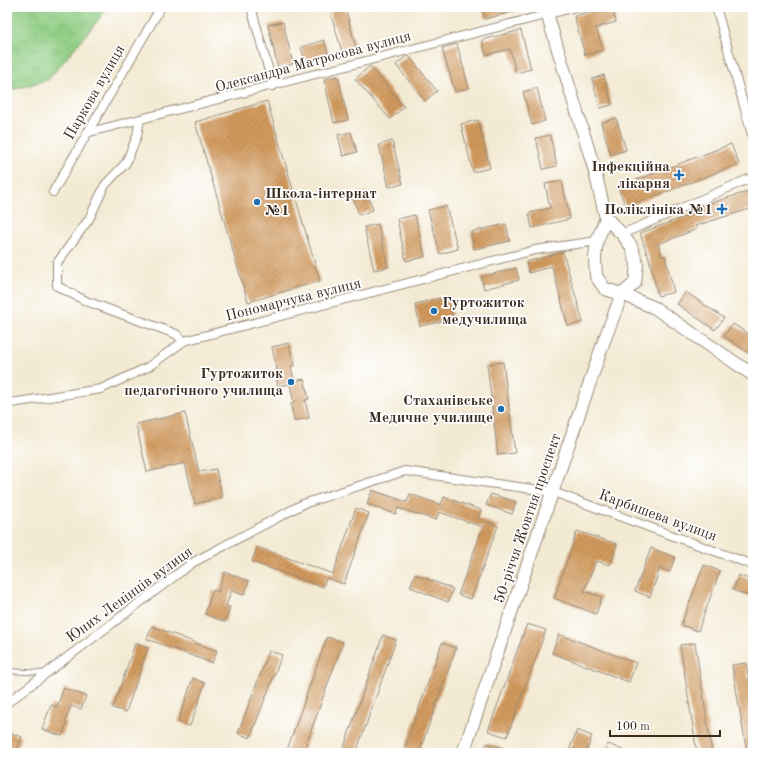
<svg xmlns="http://www.w3.org/2000/svg" width="760" height="760" font-family="'Old Standard TT',serif">
<defs>
<pattern id="park-crowns" width="20" height="18" patternUnits="userSpaceOnUse"><rect width="20" height="18" fill="#8ecc82"/><path d="M2 6a3 3 0 1 1 6 0M12 15a3 3 0 1 1 6 0" fill="none" stroke="#7baf70"/></pattern>
<pattern id="building-hatch" width="6" height="6" patternUnits="userSpaceOnUse"><rect width="6" height="6" fill="#d19a5d"/><path d="M-1 1l2-2M0 6l6-6M5 7l2-2" fill="none" stroke="#ab7e4c"/></pattern>
</defs>
<rect width="100%" height="100%" fill="#fff"/>
<filter id="ink" filterUnits="userSpaceOnUse"><feTurbulence type="fractalNoise" baseFrequency=".025" numOctaves="2"/><feDisplacementMap in="SourceGraphic" scale="8" xChannelSelector="R" yChannelSelector="G"/><feConvolveMatrix kernelMatrix="1 2 1 2 8 2 1 2 1" color-interpolation-filters="sRGB"/></filter>
<filter id="wash" filterUnits="userSpaceOnUse"><feTurbulence type="fractalNoise" baseFrequency=".012" numOctaves="4" result="noise"/><feDisplacementMap in="SourceGraphic" scale="16" xChannelSelector="R" yChannelSelector="G"/><feGaussianBlur stdDeviation="0.9" result="paint"/><feColorMatrix in="noise" values="0 0 0 0 0 0 0 0 0 0 0 0 0 0 0 0 0 1.4 0 .05"/><feComposite in="paint" operator="in"/></filter>
<g filter="url(#wash)">
<rect width="100%" height="100%" fill="#f3ead3"/>
<path fill="url(#park-crowns)" stroke="#647b50" d="M7,7H109L48,80L7,91Z"/>
<g id="blocks">
<g fill="url(#building-hatch)">
<path d="M334,7H345L357,51L343,55L329,8Z"/>
<path d="M482,7H522V9L485,19Z"/>
<path d="M603,7H612L616,22L596,28L603,50L585,55L574,16Z"/>
<path d="M283,22L293,64L278,68L268,25Z"/>
<path d="M521,30L531,69L516,73L510,49L486,55L482,40Z"/>
<path d="M324,40L329,56L306,63L301,47Z"/>
<path d="M457,44L469,88L455,92L442,48Z"/>
<path d="M407,56H409L437,91L425,101L396,65Z"/>
<path d="M370,66L404,107L390,119L355,79Z"/>
<path d="M604,75L612,105L600,108L592,79Z"/>
<path d="M338,76L348,120L334,123L324,79Z"/>
<path d="M537,88L545,121L532,125L523,92Z"/>
<path d="M267,101L320,281L248,302L195,122Z"/>
<path d="M616,118L626,150L611,155L601,123Z"/>
<path d="M478,120L490,168L473,172L461,124Z"/>
<path d="M351,132L357,152L343,156L338,135Z"/>
<path d="M550,135L557,166L543,169L536,138Z"/>
<path d="M392,141L403,184L389,187L379,145Z"/>
<path d="M731,144L739,164L626,207L618,187Z"/>
<path d="M562,181L570,219L532,228L529,213L550,208L545,184Z"/>
<path d="M753,190V208L695,226L697,229L658,244L662,256H665L674,292L658,296L648,254H647L640,233L693,214L692,210L694,208Z"/>
<path d="M367,192L373,210L359,215L353,197Z"/>
<path d="M446,206L458,249L440,254L428,210Z"/>
<path d="M415,215L425,257L406,261L397,219Z"/>
<path d="M378,224L388,267L374,270L364,227Z"/>
<path d="M506,224L510,241L474,249L471,232Z"/>
<path d="M563,252L583,322L568,326L552,266L529,273L526,262Z"/>
<path d="M516,268L519,280L484,289L481,277Z"/>
<path d="M686,292L724,318L715,330L677,304Z"/>
<path d="M448,296L453,319L420,326L415,304Z"/>
<path d="M733,324L753,337V356L724,336Z"/>
<path d="M289,343L294,365L291,366L294,381L304,379L309,399L305,400L309,418L294,421L291,404L294,403L290,384L278,386L275,371L277,370L272,347Z"/>
<path d="M503,362L515,453L498,455L487,364Z"/>
<path d="M185,413L199,472L216,469L222,497L195,504L185,463L147,472L136,424Z"/>
<path d="M372,490L407,502L410,494L441,505L444,497L481,510L478,518L498,526L471,599L458,595L483,527L439,512L436,520L398,508L396,514L367,504Z"/>
<path d="M491,494L516,502L512,514L486,505Z"/>
<path d="M356,508L369,513L344,584L326,578L323,587L252,562L257,547L333,574Z"/>
<path d="M577,531L617,544L610,565L596,561L584,591L602,597L596,614L554,598Z"/>
<path d="M651,548L675,557L670,572L660,568L650,597L635,591Z"/>
<path d="M704,565L720,571L698,631L681,625Z"/>
<path d="M225,572L249,581L244,595L231,591L226,606L230,607L225,622L205,614L213,590L218,592Z"/>
<path d="M415,574L453,589L448,602L410,587Z"/>
<path d="M739,575L753,581V598L733,590Z"/>
<path d="M527,624L546,630L507,737L488,731Z"/>
<path d="M152,626L217,651L212,663L147,639Z"/>
<path d="M559,634L636,663L629,682L552,653Z"/>
<path d="M383,635L396,640L356,753H342Z"/>
<path d="M327,637L343,642L303,753H286Z"/>
<path d="M442,643L456,648L419,753H403Z"/>
<path d="M695,643L712,753H697L680,645Z"/>
<path d="M135,644L148,648L126,712L113,708Z"/>
<path d="M269,651L282,655L250,738L238,733Z"/>
<path d="M746,663L753,701V753H747L732,665Z"/>
<path d="M193,678L205,683L190,726L178,722Z"/>
<path d="M64,688L86,696L81,709L71,706L65,722L67,723L62,736L42,729L51,705L57,707Z"/>
<path d="M577,730L592,736L586,753H568Z"/>
<path d="M10,733L22,737L16,753H7V740Z"/>
<path d="M487,743L503,748L502,753H483Z"/>
<path d="M608,744L630,753H604Z"/>
</g>
</g>
</g>
<g filter="url(#ink)">
<use href="#blocks" fill-opacity="0" stroke="#978a78" stroke-width="1"/>
<g fill="none" stroke-linecap="round" stroke-linejoin="round">
<defs>
<path id="lane" d="M7,671L45,673"/>
<g id="street">
<path d="M251,7L273,86"/>
<path d="M716,7L753,138"/>
<path d="M140,119L137,136L126,163L105,185L89,219L57,263V286L86,301L176,334L184,341"/>
<path d="M86,133L576,7"/>
<path d="M53,192L161,7"/>
<path d="M622,234L753,177"/>
<path d="M7,405L11,403L101,389L148,367L184,341L535,250L597,241"/>
<path d="M7,703L192,563L303,504L405,471L553,492L753,565"/>
</g>
<g id="secondary">
<path d="M545,7L594,168L606,218"/>
<path d="M463,753L604,341L622,294L635,283L637,264L631,246L622,234L606,218L597,241L595,258L596,276L605,289L622,294L655,308L753,375"/>
</g>
</defs>
<use href="#lane" stroke="#978a78" stroke-width="6"/>
<use href="#street" stroke="#978a78" stroke-width="10"/>
<use href="#secondary" stroke="#978a78" stroke-width="14"/>
<use href="#lane" stroke="#fff" stroke-width="4"/>
<use href="#street" stroke="#fff" stroke-width="8"/>
<use href="#secondary" stroke="#fff" stroke-width="12"/>
</g>
</g>
<g fill="#1f6fb2" stroke="#fff" stroke-width="1.5">
<path d="M677 169h4v4h4v4h-4v4h-4v-4h-4v-4h4z"/>
<circle cx="257" cy="202" r="4"/>
<path d="M720 203h4v4h4v4h-4v4h-4v-4h-4v-4h4z"/>
<circle cx="434" cy="311" r="4"/>
<circle cx="291" cy="382" r="4"/>
<circle cx="501" cy="409" r="4"/>
</g>
<g text-anchor="middle" stroke-width="3.5" stroke-linejoin="round" paint-order="stroke">
<g font-size="15" fill="#3b2a1e" stroke="#fff">
<text transform="translate(313 61) rotate(-15)" y="5">Олександра Матросова вулиця</text>
<text transform="translate(94 92) rotate(-60)" y="5">Паркова вулиця</text>
<text transform="translate(293 299) rotate(-14)" y="5">Пономарчука вулиця</text>
<text transform="translate(658 515) rotate(20)" y="5">Карбишева вулиця</text>
<text transform="translate(527 518) rotate(-71)" y="5">50-річчя Жовтня проспект</text>
<text transform="translate(129 594) rotate(-36)" y="5">Юних Ленінців вулиця</text>
</g>
<g font-size="15" font-weight="bold" fill="#3b2a1e" stroke="#fff" text-anchor="end">
<text x="670" y="171">Інфекційна<tspan x="670" dy="17">лікарня</tspan></text>
<text x="265" y="198" text-anchor="start">Школа-інтернат<tspan x="265" dy="17">№1</tspan></text>
<text x="713" y="214">Поліклініка №1</text>
<text x="442" y="307" text-anchor="start">Гуртожиток<tspan x="442" dy="17">медучилища</tspan></text>
<text x="283" y="378">Гуртожиток<tspan x="283" dy="17">педагогічного училища</tspan></text>
<text x="493" y="405">Стаханівське<tspan x="493" dy="17">Медичне училище</tspan></text>
</g>
</g>
<rect width="760" height="760" fill="none" stroke="#fff" stroke-width="24"/>
<path d="M610 730v6h110v-6" fill="none" stroke="#3b2a1e" stroke-width="2"/>
<text x="616" y="730" font-size="12" fill="#3b2a1e" stroke="#ffffff" stroke-width="3" paint-order="stroke">100 m</text>
</svg>
